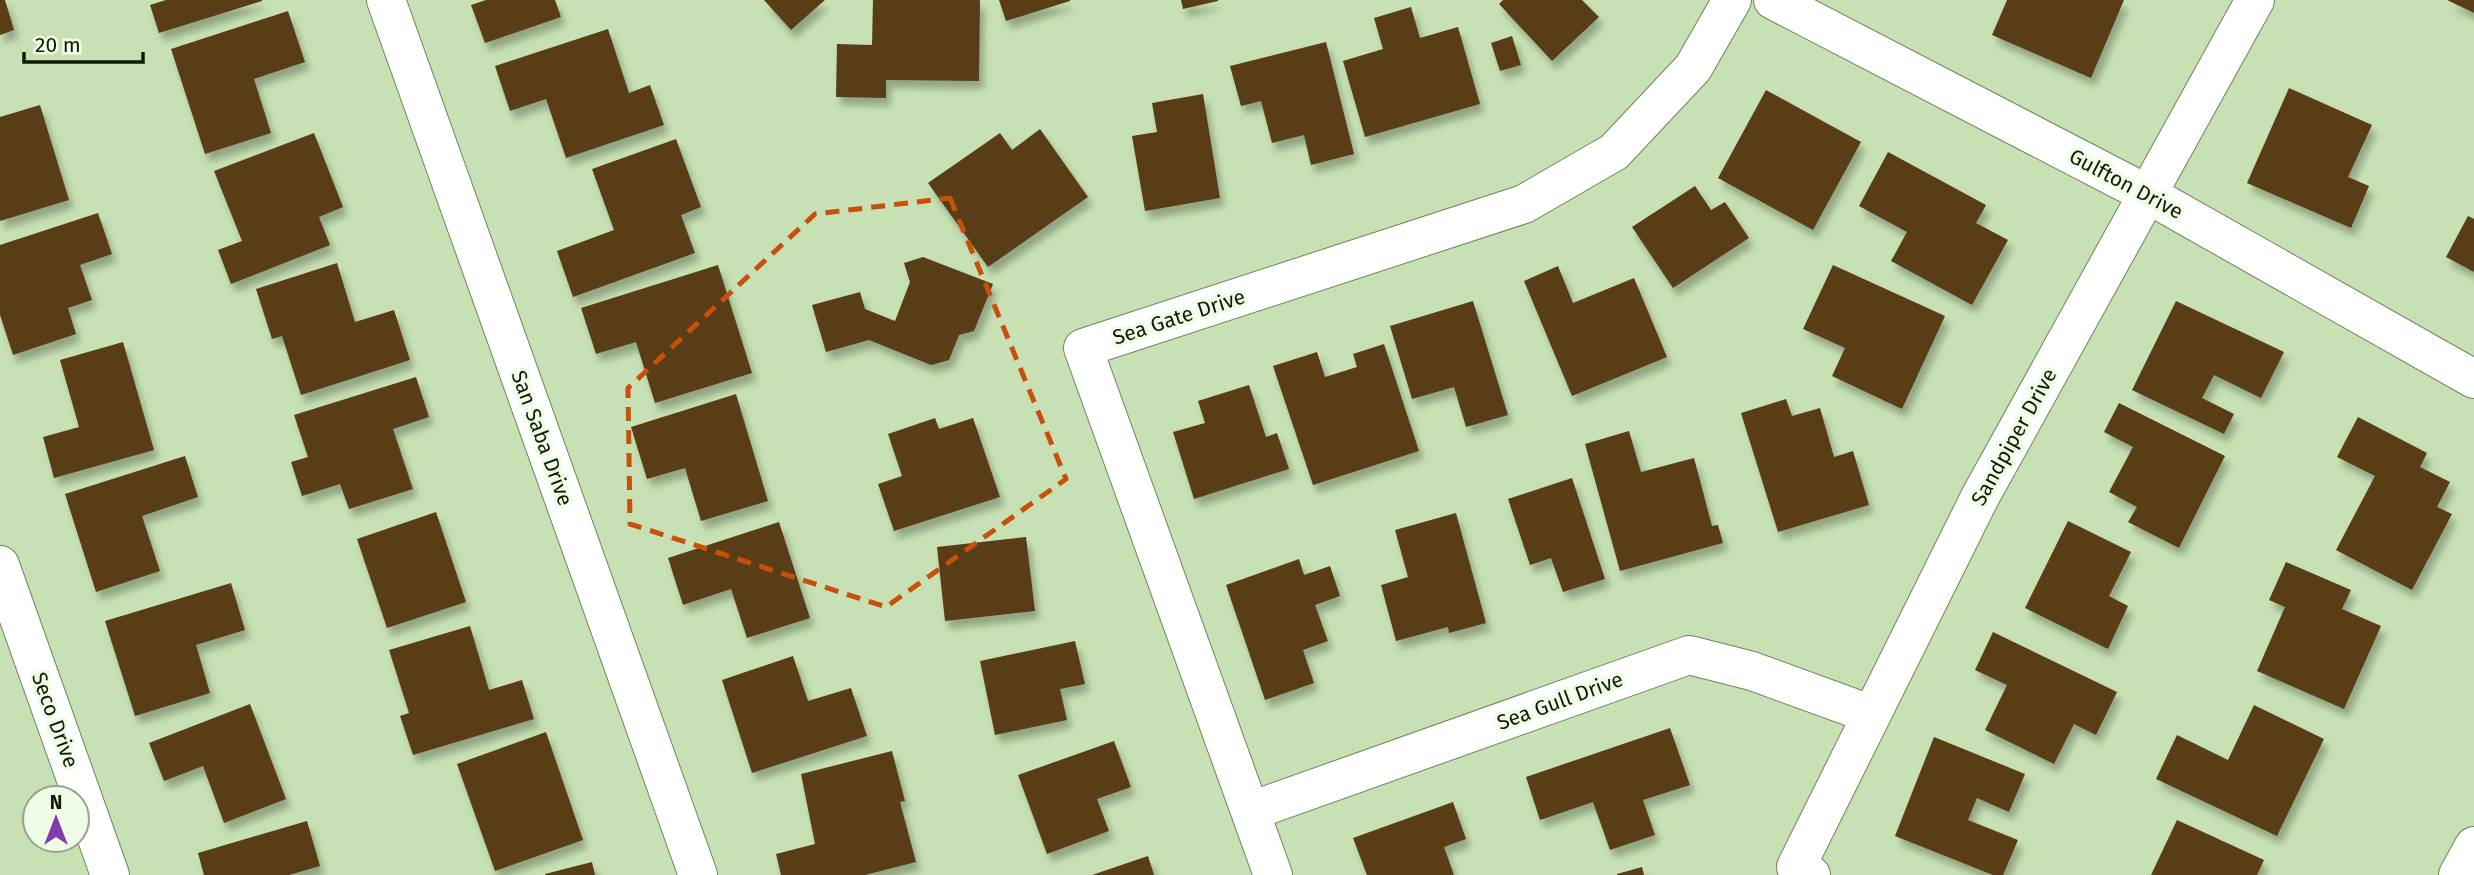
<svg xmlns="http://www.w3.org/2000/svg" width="2474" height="875" font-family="'Fira Sans',sans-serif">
<defs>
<filter id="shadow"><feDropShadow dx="4.5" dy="8" stdDeviation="3.5" flood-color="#0004"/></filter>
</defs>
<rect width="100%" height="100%" fill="#c7e1b4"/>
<g fill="#583c14" filter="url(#shadow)">
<path d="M0,0H5L14,30L0,35Z"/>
<path d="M166,0H262V1L159,33L150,5Z"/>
<path d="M486,0H555L561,17L485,43L471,5Z"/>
<path d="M764,0H825L791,30Z"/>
<path d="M873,0H980L979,81L886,80V98L836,97L837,44L872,45Z"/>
<path d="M999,0H1070V1L1006,21Z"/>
<path d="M1181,0H1218V1L1183,9Z"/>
<path d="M1503,0H1582L1599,17L1552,61L1499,4Z"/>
<path d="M2007,0H2124L2091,78L1992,35Z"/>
<path d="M2447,0H2474V13Z"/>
<path d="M1411,7L1420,38L1458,27L1480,104L1365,137L1343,61L1383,49L1374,18Z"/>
<path d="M288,11L305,62L254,79L271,133L205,154L171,49Z"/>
<path d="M608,29L629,93L650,85L664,125L566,158L546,99L510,111L495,66Z"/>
<path d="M1512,36L1521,65L1500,71L1491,43Z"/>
<path d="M1326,42L1354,154L1311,165L1304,135L1272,143L1261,101L1241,106L1230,66Z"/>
<path d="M2289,88L2372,125L2348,177L2369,186L2351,228L2247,183Z"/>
<path d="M1766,90L1861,142L1813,230L1718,178Z"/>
<path d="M1203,94L1220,198L1145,211L1132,136L1157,132L1152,103Z"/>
<path d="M40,105L69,200L0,221V117Z"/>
<path d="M1040,129L1088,197L988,267L928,183L1000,133L1012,150Z"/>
<path d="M314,133L343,207L319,217L330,245L231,284L218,250L242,241L214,171Z"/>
<path d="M676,139L701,207L681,215L695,253L573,297L557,251L614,230L592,169Z"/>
<path d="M1888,152L1986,205L1976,223L2008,240L1972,305L1891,261L1907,232L1859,206Z"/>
<path d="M1695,186L1711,210L1725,202L1749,238L1673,288L1632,227Z"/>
<path d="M98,213L112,254L80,265L92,300L68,308L76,334L13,355L0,315V245Z"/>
<path d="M2468,216L2474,219V272L2446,257Z"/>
<path d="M923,257L993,284L974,331L959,335L949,360L931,365L869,340L826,352L812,305L860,292L865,309L895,321L910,282L904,263Z"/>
<path d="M337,263L355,322L394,310L410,360L301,395L282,336L272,339L256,289Z"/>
<path d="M718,265L752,373L655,403L636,342L596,354L581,308Z"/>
<path d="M1833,265L1945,316L1902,409L1832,376L1845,348L1803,329Z"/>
<path d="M1558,266L1573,303L1634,278L1667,357L1572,396L1524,281Z"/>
<path d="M1473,301L1508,415L1466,427L1454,387L1412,399L1390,326Z"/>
<path d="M2176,301L2284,352L2261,398L2214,375L2202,398L2234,414L2224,434L2132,390Z"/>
<path d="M123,342L154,450L54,478L43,437L79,427L60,360Z"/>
<path d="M1384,344L1419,451L1313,485L1273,366L1317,352L1325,377L1357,367L1353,354Z"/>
<path d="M416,377L429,417L393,429L413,489L349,509L340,484L302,496L291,462L308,457L294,415Z"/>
<path d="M1249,385L1266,437L1277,433L1289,469L1194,499L1173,432L1205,423L1198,401Z"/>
<path d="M736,394L768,501L701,521L685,468L647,479L631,427Z"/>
<path d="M1786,399L1792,416L1820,408L1834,457L1853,451L1869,505L1778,532L1741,413Z"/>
<path d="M2119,403L2225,456L2179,548L2128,522L2137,507L2109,492L2133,447L2104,432Z"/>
<path d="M2358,417L2427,453L2420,467L2450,482L2437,507L2452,514L2412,590L2336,550L2375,476L2337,457Z"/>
<path d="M935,418L939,429L973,418L1000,497L894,531L878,484L902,476L888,434Z"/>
<path d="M1629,431L1641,472L1694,458L1712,526L1718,525L1723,543L1620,571L1585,444Z"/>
<path d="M185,456L198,497L142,516L160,571L96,592L65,494Z"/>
<path d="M1572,478L1605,579L1563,592L1551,558L1530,565L1508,499Z"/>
<path d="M436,512L466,602L387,628L357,539Z"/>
<path d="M1456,513L1486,623L1449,633L1448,627L1396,641L1381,585L1408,577L1395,530Z"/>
<path d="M2068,521L2131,552L2109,596L2128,606L2108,649L2025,608Z"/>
<path d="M779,522L810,618L747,638L731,589L683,605L668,558Z"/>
<path d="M1026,537L1035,611L945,621L937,547Z"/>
<path d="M1299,559L1304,575L1330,566L1340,596L1315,605L1328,641L1303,650L1314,683L1265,700L1226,585Z"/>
<path d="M2286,562L2351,590L2342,609L2381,626L2344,709L2257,671L2285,607L2269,600Z"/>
<path d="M231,583L245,630L196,645L210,693L135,716L105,621Z"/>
<path d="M470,626L489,690L522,680L534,719L413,755L400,716L409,713L389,650Z"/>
<path d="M1993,632L2117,692L2096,735L2074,724L2054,764L1985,730L2007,685L1975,670Z"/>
<path d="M1075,641L1085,684L1060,689L1067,720L995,735L980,661Z"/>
<path d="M793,656L808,701L851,688L867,736L752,773L722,680Z"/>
<path d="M250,704L286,799L224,823L203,766L164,781L149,743Z"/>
<path d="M2254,705L2324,739L2277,836L2156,779L2177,735L2228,760Z"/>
<path d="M1670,728L1690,785L1643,800L1655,835L1610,850L1593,802L1540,820L1526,777Z"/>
<path d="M546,732L583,840L495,871L457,764Z"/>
<path d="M1934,737L2025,774L2009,812L1977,798L1968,820L2018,840L2003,875H1993L1895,836Z"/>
<path d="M1114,741L1131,787L1097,799L1109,831L1047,854L1018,775Z"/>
<path d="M892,751L905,801L900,802L916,862L865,875H781L776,854L815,844L801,774Z"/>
<path d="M1453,802L1466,839L1444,847L1454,875H1367L1353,838Z"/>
<path d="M2177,820L2264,860L2257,875H2151Z"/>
<path d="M307,821L320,866L289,875H204L198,853Z"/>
<path d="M1148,856L1154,875H1092Z"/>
<path d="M592,862L595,875H545V874Z"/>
<path d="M1642,867L1644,875H1617V874Z"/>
</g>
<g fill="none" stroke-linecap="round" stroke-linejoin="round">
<defs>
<g id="minor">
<path d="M386,0L698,875"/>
<path d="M1773,0L2149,195L2474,379"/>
<path d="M0,565L110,875"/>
<path d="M1251,811L1689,655L1752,671L1870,714"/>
<path d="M1273,875L1083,348L1524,204L1614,152L1693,68L1732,0"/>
<path d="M1811,875L1796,867L1980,497L2255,0"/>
<path d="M2458,875L2474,846"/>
</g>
</defs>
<use href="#minor" stroke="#6d855b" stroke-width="40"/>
<use href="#minor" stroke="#fff" stroke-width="38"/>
</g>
<path fill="none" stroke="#c8500c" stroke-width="5" stroke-dasharray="14 9" stroke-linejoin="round" d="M950,198L1066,479L886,607L630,524L628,388L815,214Z"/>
<g text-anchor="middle" stroke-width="7" stroke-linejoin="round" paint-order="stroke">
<g font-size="21" fill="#111a09" stroke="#f0fde6">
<text transform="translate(2126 184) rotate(28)" y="7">Gulfton Drive</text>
<text transform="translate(1179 317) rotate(-18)" y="7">Sea Gate Drive</text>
<text transform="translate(2014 437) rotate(-61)" y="7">Sandpiper Drive</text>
<text transform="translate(542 438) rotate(70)" y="7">San Saba Drive</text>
<text transform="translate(1560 701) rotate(-20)" y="7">Sea Gull Drive</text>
<text transform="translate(55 720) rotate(70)" y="7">Seco Drive</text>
</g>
</g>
<g transform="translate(56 819)"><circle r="33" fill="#f0fde6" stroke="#97a28e" stroke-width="2"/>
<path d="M0-5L12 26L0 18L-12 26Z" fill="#873cae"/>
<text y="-10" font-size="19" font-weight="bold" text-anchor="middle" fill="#111a09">N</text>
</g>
<path d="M24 52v10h119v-10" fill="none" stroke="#111a09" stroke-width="3.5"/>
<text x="35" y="52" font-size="21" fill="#111a09" stroke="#f0fde6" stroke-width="5" paint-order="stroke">20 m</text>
</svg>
